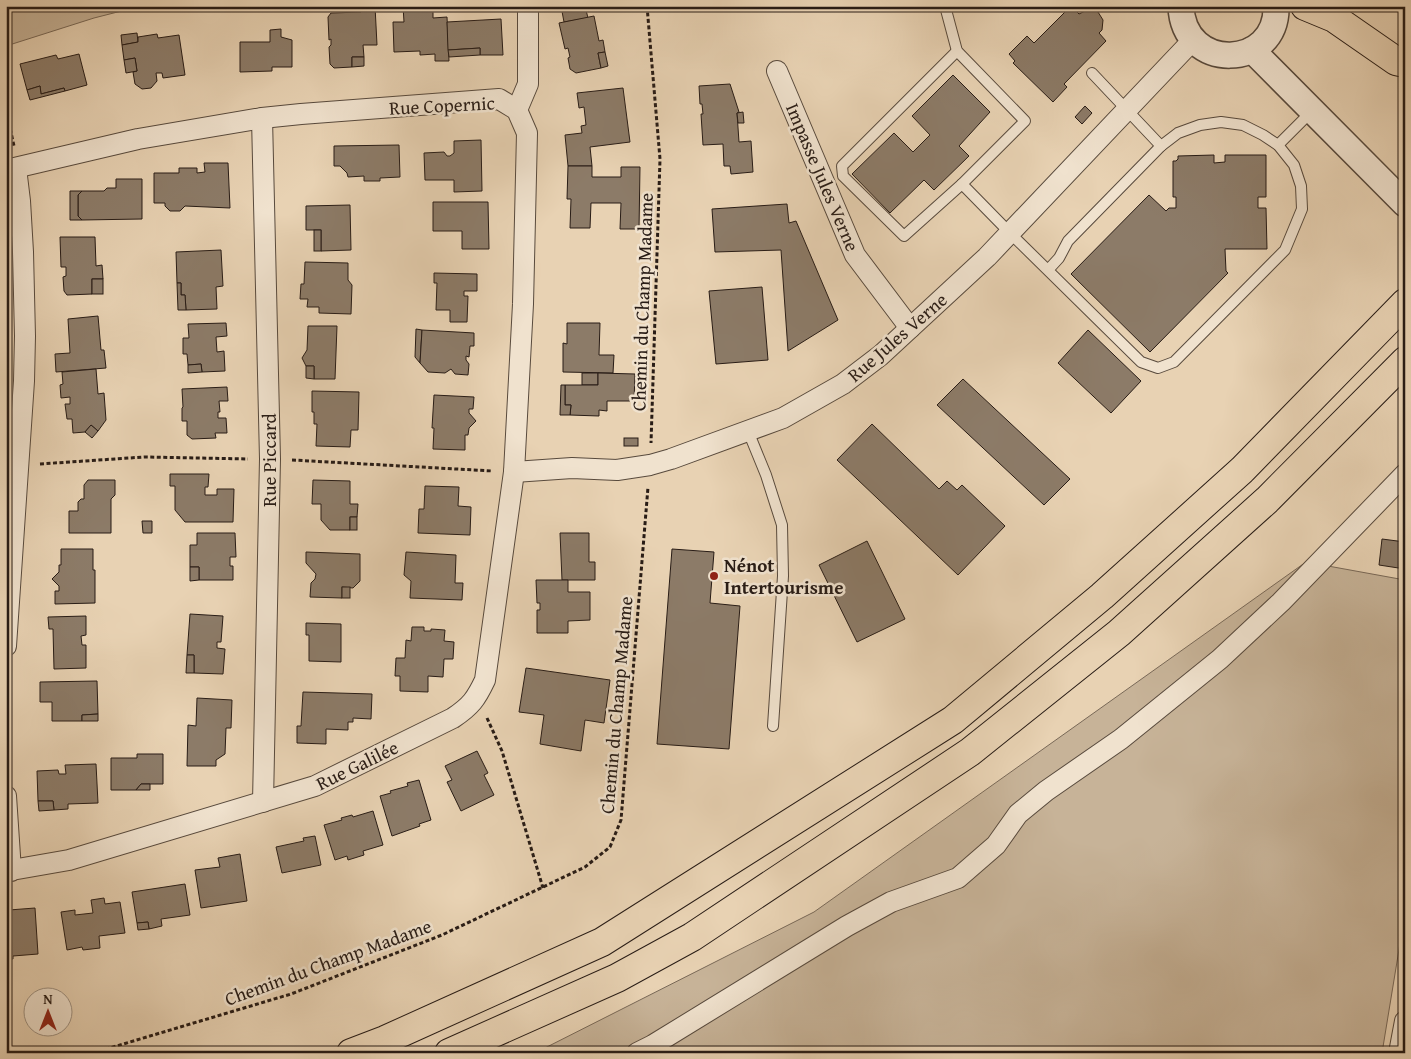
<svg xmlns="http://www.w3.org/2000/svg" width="1411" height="1059" font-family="'Gentium Book Plus',serif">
<rect width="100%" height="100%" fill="#e8d2b3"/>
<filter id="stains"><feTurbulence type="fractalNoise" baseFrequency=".004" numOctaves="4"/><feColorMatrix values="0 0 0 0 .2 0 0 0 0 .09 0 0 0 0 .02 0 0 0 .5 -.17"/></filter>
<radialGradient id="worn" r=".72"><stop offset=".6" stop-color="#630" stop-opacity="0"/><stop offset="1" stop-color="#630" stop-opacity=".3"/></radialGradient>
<g fill="#c7b398" stroke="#786857">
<path d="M6,6H141L94,18L6,46Z"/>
<path d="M1306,562L1405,580V913L1382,1053H535L814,912Z"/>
</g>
<g fill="#8c7b68" stroke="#281c16">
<path d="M361,6H375L377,45H363L364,57H352V67L334,68L330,64L329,47L331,45V39L329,40L328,17L331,13L361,12Z"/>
<path d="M403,6H433V18L447,17L449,61H435V54L420,55V51L394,52L393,22H404Z"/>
<path d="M561,6H585L588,18L564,22Z"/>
<path d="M1071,6L1079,14L1087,10H1093L1098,12L1103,20L1102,30L1099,33L1106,41L1064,84L1067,87L1053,102L1013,63L1015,61L1009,54L1027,36L1034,43Z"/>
<path d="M594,16L599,41L603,40L605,52L598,53L601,68L576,73L570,69L568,58L570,57L568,48L565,49L559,23Z"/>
<path d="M501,19L503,55H480V48L448,50L447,22Z"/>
<path d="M281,29V37L292,40V67H272V71L240,72V42H270V30Z"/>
<path d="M137,33L138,42L122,45L121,35Z"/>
<path d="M157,34L158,38L179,35L185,75L163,78L162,73H156L157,81L151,88L142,89L135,84L133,72L137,71L135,58L124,60L122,45L138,42V37Z"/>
<path d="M480,48V55L449,57L448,50Z"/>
<path d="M605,52L608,66L601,68L598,53Z"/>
<path d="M79,54L87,85L65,91L64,88L41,94L40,86L27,90L20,64L56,55L58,59Z"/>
<path d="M352,57H364V66L352,67Z"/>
<path d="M135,58L137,71L126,73L124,60Z"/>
<path d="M953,75L990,112L959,146L969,156L934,190L924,180L890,213L852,174L894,133L913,152L930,135L912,116Z"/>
<path d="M730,84L739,112L737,113L739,142L751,141L753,172L731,174L730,166H724L723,144L703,145L701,114H703L702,104H700L699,86Z"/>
<path d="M40,86L41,94L64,88L65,91L30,100L27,90Z"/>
<path d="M623,88L630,142L590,147L592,166H568L565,135L582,133L581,126L586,125L584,107L579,108L577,93Z"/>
<path d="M1085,106L1092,113L1082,124L1075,117Z"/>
<path d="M743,112L744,123H738L737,113Z"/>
<path d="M481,140L482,191L454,192V180H425L424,153L444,152L447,156H450L454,153V141Z"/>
<path d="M399,145L400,177L380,178V181H364V176L348,177L347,173L340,166H334V146Z"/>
<path d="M1214,155V163L1225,162V155H1266V197H1258V208H1266L1267,249H1225L1226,271L1228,273L1150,352L1071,274L1149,195L1166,211L1169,208H1176V197H1173V161H1176L1178,159V156Z"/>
<path d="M204,163H228L230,208L185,206L180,211H170L165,206V203H154V173H179V168H197V173L205,172Z"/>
<path d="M568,166H592V177H621V167H640L639,229H620L621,203H591L590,228H570L571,199H567Z"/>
<path d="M116,179H142V219L82,220L78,216V195L82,191H104L107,188H116Z"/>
<path d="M70,191H82L78,195V216L82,220H70Z"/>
<path d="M433,202H488L489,249H462V231H433Z"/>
<path d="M787,204L789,223L796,221L838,320L788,351L781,250L715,252L712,209Z"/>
<path d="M350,205L351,250L321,251V230H306V206Z"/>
<rect x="314" y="230" width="7" height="21"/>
<path d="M60,237H95L96,266L102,265L103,279H92V294L67,295L64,291L63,277L66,276V267H61Z"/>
<path d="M221,250L223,286L216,287L217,309L186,310L185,295H181V283H177L176,252Z"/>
<path d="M305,262L348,263V280L352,285L351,314L319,313V307H307L308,299H300L301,284H304Z"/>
<path d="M434,273L477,274V291H464V296H468L467,322H450V310H436L437,283H434Z"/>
<rect x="92" y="279" width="11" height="15"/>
<path d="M177,283H181V295H185L186,310H178Z"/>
<path d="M762,287L768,360L716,364L709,291Z"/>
<path d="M98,316L101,350H104L106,368L56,372L55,354L70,353L68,319Z"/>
<path d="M226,323L227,336L216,337L217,352L224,351L225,371L202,372L201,364L188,365L187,354H183V338H189L188,324Z"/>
<path d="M567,323H600L599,355H614L613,373L563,372V343L567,344Z"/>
<path d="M308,326H337L335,379H314V366H306L302,358L307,350Z"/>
<path d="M416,329L422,330L420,363L415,357Z"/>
<path d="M422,330L474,333V346H470L469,357L466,356V360L469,364L468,375L455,374L451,369L445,373L428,372L420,363Z"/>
<path d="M1088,330L1141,381L1111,413L1058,363Z"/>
<path d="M201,364L202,372L188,373V365Z"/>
<path d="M306,366H314V379L306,378Z"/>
<path d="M96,369L98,394L104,393L106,420L98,431L91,425L85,432L73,433L72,419H67L65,404H70V397L61,398L60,385L63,384L62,372Z"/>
<rect x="582" y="373" width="16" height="12"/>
<path d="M598,373L635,374L634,401H607V411L599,410V416L570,415L571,405H565V385H598Z"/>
<path d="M963,379L1070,479L1044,505L937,405Z"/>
<path d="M561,385H565V405H571L570,415H560Z"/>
<path d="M227,387L228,401H219L220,412H218V418H226L227,433H215L216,438L192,439L187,435V421H182V408L183,407L182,389Z"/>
<path d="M312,391L359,392L358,430H351L350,447L316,446L317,424H314V412H312Z"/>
<path d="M434,395L474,397L473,409H469V413L476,421L469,428L468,435H465V450L433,449L434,428H432Z"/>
<path d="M872,424L939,489L947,481L957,490L962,485L1005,526L958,575L837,460Z"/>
<path d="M91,425L98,431L92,438L85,432Z"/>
<rect x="624" y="438" width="14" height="8"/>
<path d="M170,474H209L208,487H205V495H217V489H234L233,522H185L175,510V486H170Z"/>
<path d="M88,480H115V495L111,499V533H69V511H78V502L81,499H84V485Z"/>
<path d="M313,480L350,481V504H358L357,517H350V530H330L321,520V504H312Z"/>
<path d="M425,486L459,487L458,506L471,507L470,535L418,533L419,509H424Z"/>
<rect x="350" y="517" width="7" height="13"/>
<path d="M142,521H152V533H143Z"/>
<path d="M197,533H235L236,557H230V566H233V580H199V567H190V545H197Z"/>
<path d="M560,533H589V562H595V580H562Z"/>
<path d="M1382,539L1405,542V569L1379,565Z"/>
<path d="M867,541L905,619L857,642L819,565Z"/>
<path d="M61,549H93V570H95V603L55,604V591H59V586L52,579L59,572V565H61Z"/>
<path d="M672,549L714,552L710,603L740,606L729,749L657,744Z"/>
<path d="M306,552L360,554V581L353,588L342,587V598L310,597L311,583L315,579L316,574L306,563Z"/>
<path d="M406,552L456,555L455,583H463L462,600L410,598L411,581L404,575Z"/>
<path d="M190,567H199V580L190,581Z"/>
<path d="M536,580H568V592H590V620L568,621V633H537V610H540V603H537Z"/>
<rect x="342" y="587" width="8" height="11"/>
<path d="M190,614L223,616L221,642H217V648L225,649L223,674L194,673V655H187Z"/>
<path d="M86,616V635L81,636L82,645H86V668L54,669L53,629H49L48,617Z"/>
<path d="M306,623L341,624V662L309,661V635H306Z"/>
<path d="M412,627H424V631H431V629L445,630L444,641L454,642L453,659H444L443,677L428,676V692L400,691V676H395L396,658H405L406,640L411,641Z"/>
<path d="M187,655H194V673H186Z"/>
<path d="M526,668L610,680L604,723L585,720L581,751L540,744L544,715L519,712Z"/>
<path d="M97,681L98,714L82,715V721H52V702H40V682Z"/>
<path d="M303,692L372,694L371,719L353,718V722H348V730L326,729V744L297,743V726H301Z"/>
<path d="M197,698L232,700L231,728H226L225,754L216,760V766H187L188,725L196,726Z"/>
<path d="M98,714V721H82V715Z"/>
<path d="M477,751L488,773L484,775L494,795L461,811L447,782L452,780L445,766Z"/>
<path d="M137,754H163V784H141L136,790H111V758H137Z"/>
<path d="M96,764L98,803L68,804V809L54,810L53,801H38L37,771L58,770L59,774H66L65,765Z"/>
<path d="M419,780L431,820L419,824L420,826L392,836L380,796L391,793L390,791L408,786L407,783Z"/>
<path d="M141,784H150V790H136Z"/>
<path d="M38,801H53L54,810L39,811Z"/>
<path d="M373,811L383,845L363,851L364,855L348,860L347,856L335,860L324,825L342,820L341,818L352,815L353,817Z"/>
<path d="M315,836L321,865L282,873L276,847L304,841L303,838Z"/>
<path d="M240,854L247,901L201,908L195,870L220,867L218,858Z"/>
<path d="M185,884L190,915L161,919L162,926L149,929L148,922L137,923L132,892Z"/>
<path d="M104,898L105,904L120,902L125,933L99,936L100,948L83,950L82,947L67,950L61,912L75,910V915L93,913L91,900Z"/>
<path d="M35,908L38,954L13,956V959H6V913L9,912V910Z"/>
<path d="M148,922L149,929L138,930L137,923Z"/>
</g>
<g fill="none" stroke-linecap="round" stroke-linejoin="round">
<defs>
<g id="service">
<path d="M945,6L957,51L1025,121L962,184L1010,233L1141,362L1158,368L1174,362L1285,250L1302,209L1301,186L1294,165L1278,145L1263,135L1243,125L1221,122L1200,125L1178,133L1161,146L1068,241L1059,258L1048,270"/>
<path d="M957,51L842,166L843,176L904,236L962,184"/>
<path d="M1092,73L1161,146"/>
<path d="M1278,145L1312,111"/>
<path d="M748,431L766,475L782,525L783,576L773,726"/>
</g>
<g id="minor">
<path d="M777,71L855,255L910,328"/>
<path d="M517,110L528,84V9"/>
<path d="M262,118L270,459L263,802"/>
<path d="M6,170L138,139L262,118L301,114L499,99L517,110L527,133L523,304L514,472L485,680C476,699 471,706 453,718L315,786L69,860L6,871"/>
<path d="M514,472L572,468L617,470L650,465L671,459L783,418L843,384L881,355L987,257L1193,40"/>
<path d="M6,646L24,381L25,336L23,252L20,201L16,168"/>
<path d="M6,796L11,871"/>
<path d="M637,1053L653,1045L847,926L891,902L958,878L996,845L1018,814L1046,791L1121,739L1220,659L1281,602L1405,474"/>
<path d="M1399,1053L1405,1021"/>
</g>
<g id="tertiary">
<path d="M1181,6C1183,73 1278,70 1276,6"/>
<path d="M1252,50L1405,204"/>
</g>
<g id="trunk">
<path d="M1305,6L1334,18L1396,61L1405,63"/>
<path d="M351,1053L385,1040L602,942L953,720L1102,596L1242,470L1405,303"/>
<path d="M449,1053L617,978L692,937L970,752L1119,633L1267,500L1405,361"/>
</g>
</defs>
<use href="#service" stroke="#584a3d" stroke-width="12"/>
<use href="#minor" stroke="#584a3d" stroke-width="22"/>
<use href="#tertiary" stroke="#584a3d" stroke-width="28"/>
<use href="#trunk" stroke="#281c16" stroke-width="30"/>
<g stroke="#281c16" stroke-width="3" stroke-dasharray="4 2.5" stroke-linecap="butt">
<path d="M647,6L660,159L651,443"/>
<path d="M6,11L23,6"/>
<path d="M6,110L14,146"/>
<path d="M292,460L493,471"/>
<path d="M40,464L144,457L248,459"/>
<path d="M487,718L502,751L543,888"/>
<path d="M93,1053L291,994L442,935L585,867L610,847L621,820L648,487"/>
</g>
<use href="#service" stroke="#f0e2ce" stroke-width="10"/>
<use href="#minor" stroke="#f0e2ce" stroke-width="20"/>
<use href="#tertiary" stroke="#f0e2ce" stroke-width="25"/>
<use href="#trunk" stroke="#e8d2b3" stroke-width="28"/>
</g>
<circle fill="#8f2418" stroke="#f0e2ce" stroke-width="2" cx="714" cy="576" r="5"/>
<g text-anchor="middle" stroke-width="5" stroke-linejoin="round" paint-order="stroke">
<g font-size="19" fill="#281c16" stroke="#f0e2ce">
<text transform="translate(442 105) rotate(-3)" y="7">Rue Copernic</text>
<text transform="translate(823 177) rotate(67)" y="7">Impasse Jules Verne</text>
<text transform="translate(642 302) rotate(-88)" y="7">Chemin du Champ Madame</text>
<text transform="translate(897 337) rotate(-41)" y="7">Rue Jules Verne</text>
<text transform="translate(269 460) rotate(-90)" y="7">Rue Piccard</text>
<text transform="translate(616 705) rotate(-85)" y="7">Chemin du Champ Madame</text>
<text transform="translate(357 765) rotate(-26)" y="7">Rue Galilée</text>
<text transform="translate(328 962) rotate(-20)" y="7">Chemin du Champ Madame</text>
</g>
<g font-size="19" font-weight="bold" fill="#281c16" stroke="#f0e2ce" text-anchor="start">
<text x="724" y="572">Nénot<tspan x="724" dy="22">Intertourisme</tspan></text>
</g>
</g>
<rect width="1411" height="1059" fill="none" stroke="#e8d2b3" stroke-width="25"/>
<rect x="8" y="8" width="1396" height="1044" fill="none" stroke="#281c16" stroke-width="2.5"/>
<rect x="12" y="12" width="1386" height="1034" fill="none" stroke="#281c16"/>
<g transform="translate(48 1012)"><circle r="24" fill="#f0e2ce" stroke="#a09384"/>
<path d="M0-4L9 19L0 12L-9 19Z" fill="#8f2418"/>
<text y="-8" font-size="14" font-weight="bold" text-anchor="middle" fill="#281c16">N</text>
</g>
<rect width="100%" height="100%" filter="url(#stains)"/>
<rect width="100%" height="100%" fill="url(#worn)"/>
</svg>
